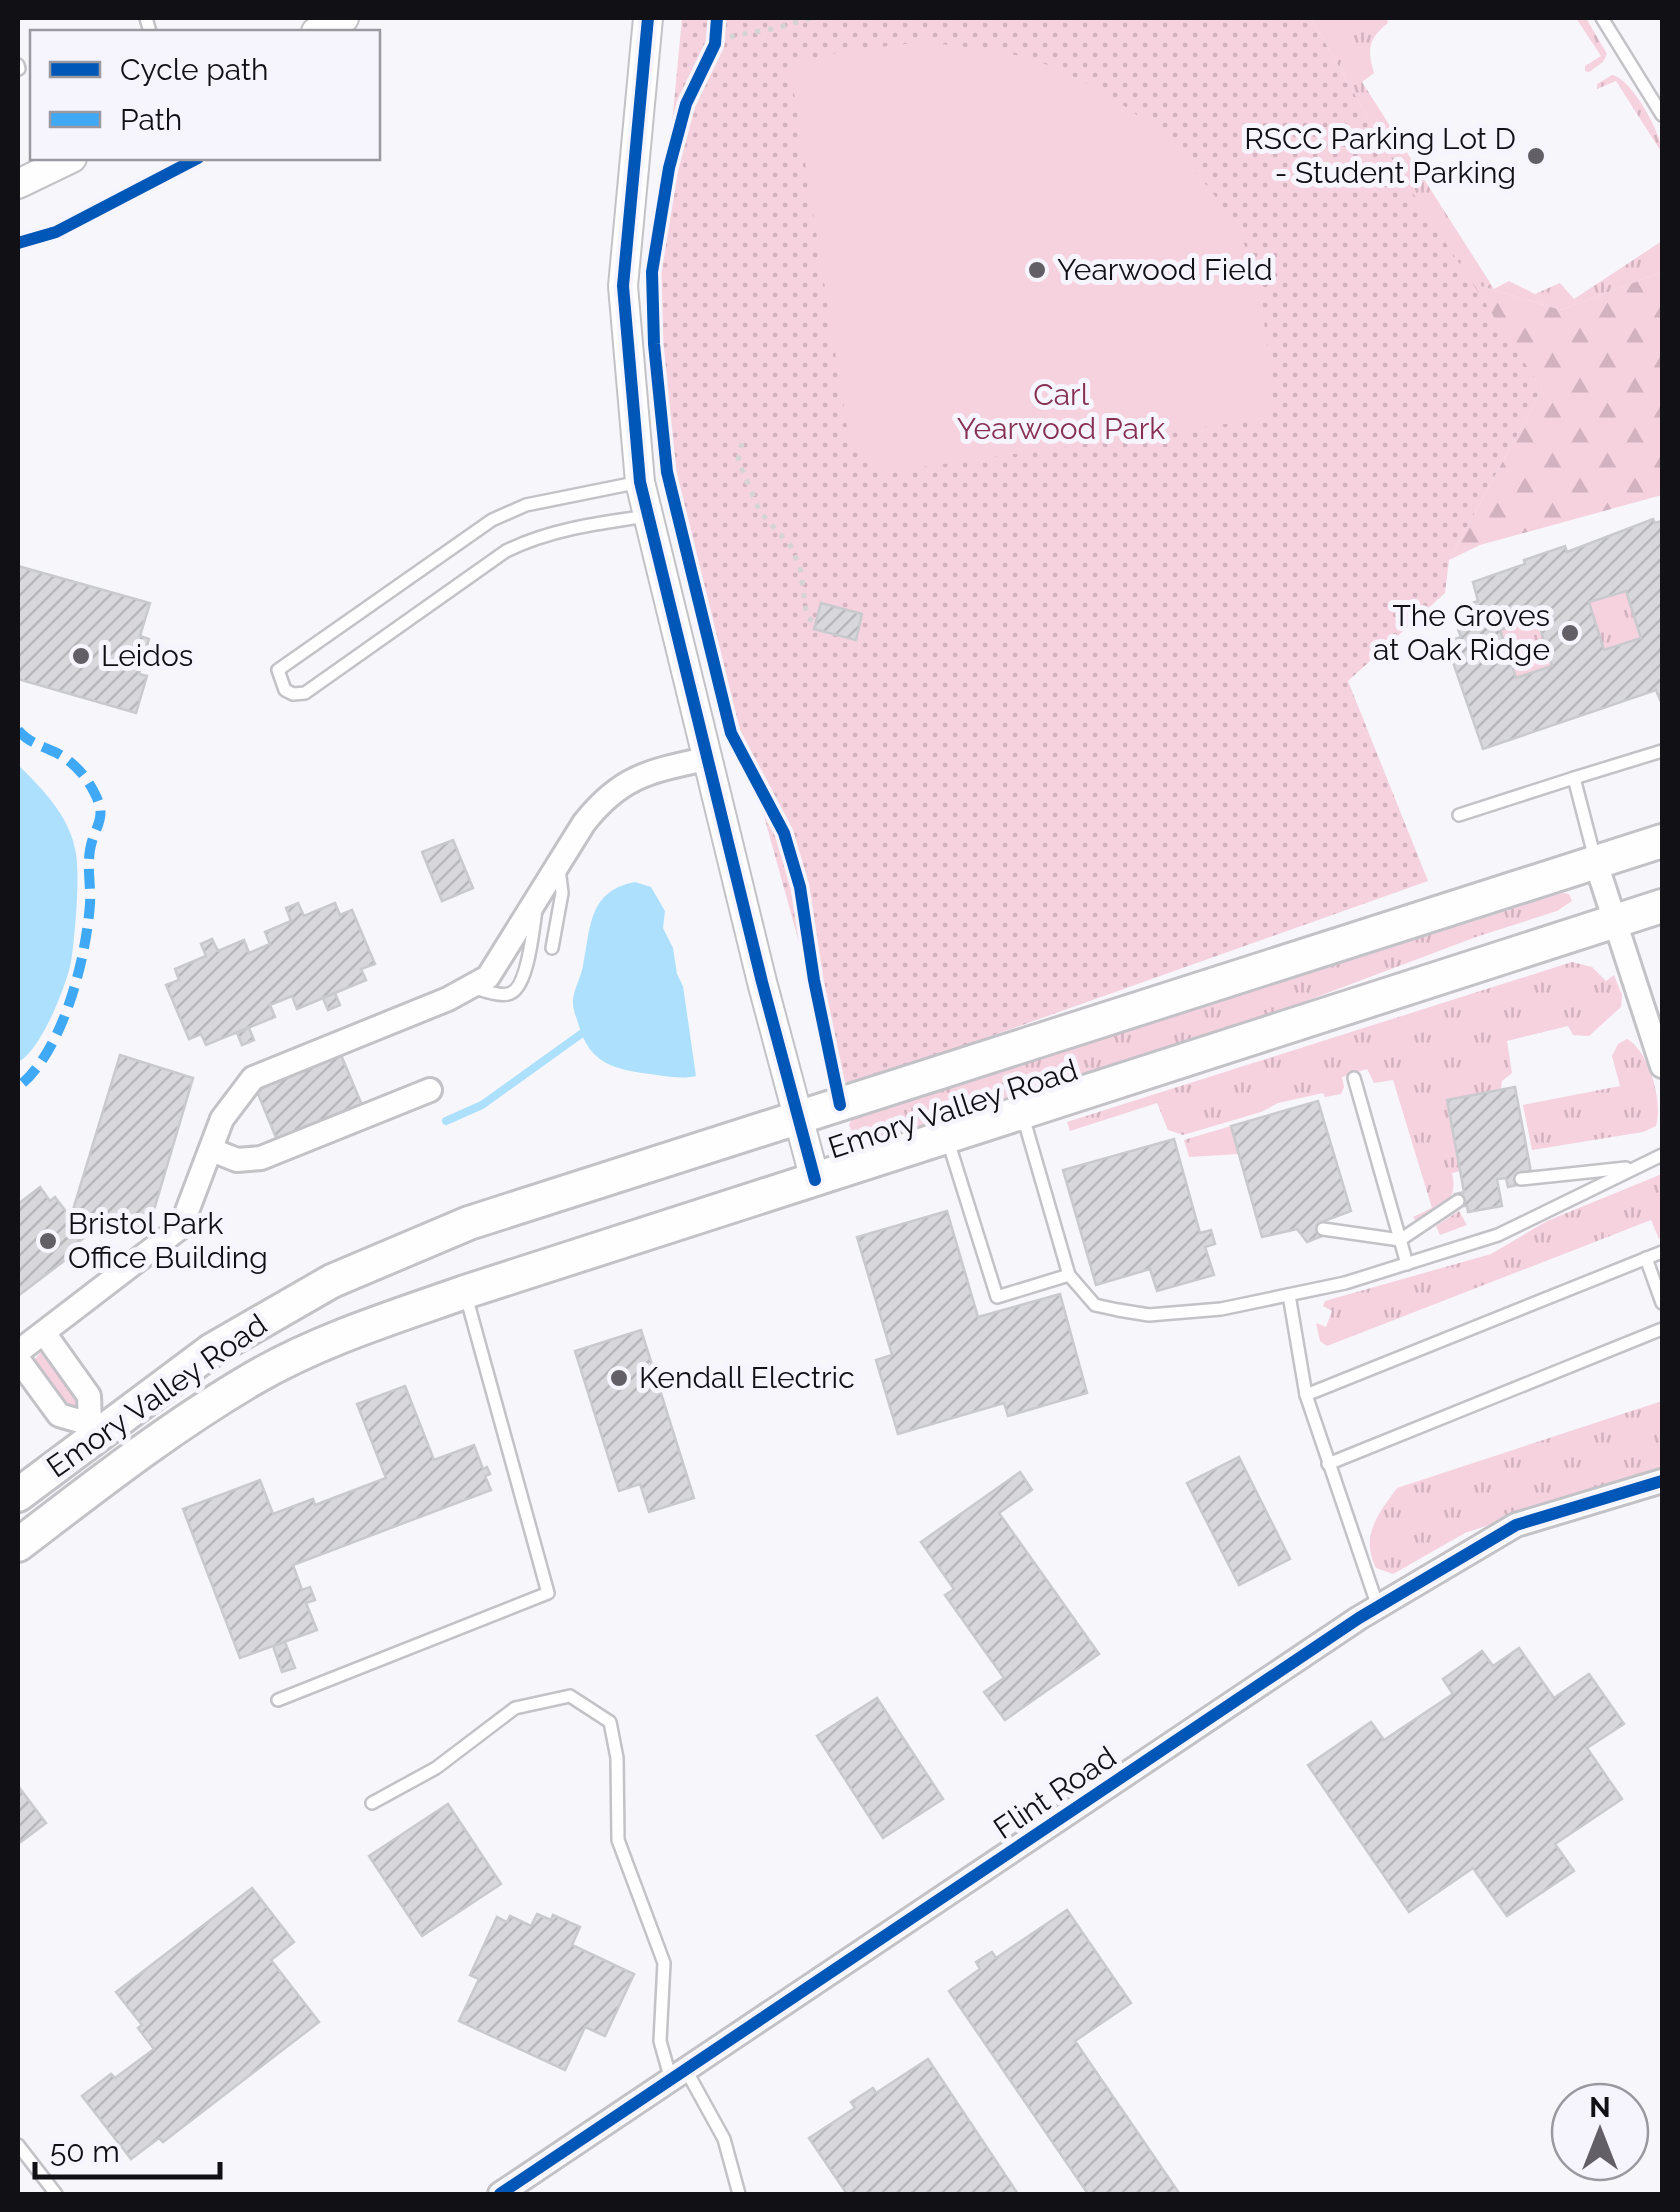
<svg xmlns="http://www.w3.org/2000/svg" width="1680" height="2212" font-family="Raleway,sans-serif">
<defs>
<pattern id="grass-tufts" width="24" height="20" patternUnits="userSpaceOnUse" patternTransform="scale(2.5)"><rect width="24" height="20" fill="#f6d1de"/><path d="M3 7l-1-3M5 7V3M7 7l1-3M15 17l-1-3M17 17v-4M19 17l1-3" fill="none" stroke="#d2b2be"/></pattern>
<pattern id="forest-firs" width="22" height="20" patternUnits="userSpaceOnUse" patternTransform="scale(2.5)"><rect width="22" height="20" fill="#f6d1de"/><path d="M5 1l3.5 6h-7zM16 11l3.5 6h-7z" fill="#d2b2be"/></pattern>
<pattern id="park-dots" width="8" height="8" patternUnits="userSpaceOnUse" patternTransform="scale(2.5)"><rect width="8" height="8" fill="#f6d1de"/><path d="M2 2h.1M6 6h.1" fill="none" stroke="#d2b2be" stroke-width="1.8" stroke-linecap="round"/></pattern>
<pattern id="building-hatch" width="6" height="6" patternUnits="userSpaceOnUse" patternTransform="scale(2.5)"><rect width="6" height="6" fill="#d7d7dc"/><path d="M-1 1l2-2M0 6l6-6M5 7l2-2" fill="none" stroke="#b8b8bc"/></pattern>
</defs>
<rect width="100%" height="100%" fill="#f7f6fb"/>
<g fill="url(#grass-tufts)">
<path d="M1311,18L1387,19L1388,23C1368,39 1367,49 1374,73L1362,82L1494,289L1509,281L1535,294L1560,283L1574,299L1662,241V272L1561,310L1470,283L1399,172Z"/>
<path d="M1576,18H1586L1607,54L1603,62L1589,72L1585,71V66L1601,56Z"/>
<path d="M1612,75C1631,78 1663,135 1662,153L1616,81L1597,89V84Z"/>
<path d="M1626,591L1641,638L1604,650L1589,602Z"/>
<path d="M1537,618L1552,666L1516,678L1500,630Z"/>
<path d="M1562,893L1569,894L1572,901L1557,911L1476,937L1285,1009L872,1143L859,1146L849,1125L852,1119Z"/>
<path d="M1572,962L1592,967L1606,981L1614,975L1622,995L1621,1007L1589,1036L1573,1035L1568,1026L1507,1041L1512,1073L1502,1081L1501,1090L1447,1100L1460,1171L1452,1173C1459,1204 1440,1207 1417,1223L1413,1217L1432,1208L1393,1080L1374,1083L1367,1069L1342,1077L1344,1087L1341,1094L1325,1097L1323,1093L1278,1103L1261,1112L1183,1135L1168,1130L1157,1103L1070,1131L1067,1122Z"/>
<path d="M1627,1039C1650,1052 1663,1103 1656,1126L1643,1132L1532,1150L1523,1105L1620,1086L1612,1056L1618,1044Z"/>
<path d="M1231,1126L1239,1154L1189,1157L1184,1140Z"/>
<path d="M1662,1174V1238L1659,1239L1651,1220L1327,1346L1320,1341L1316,1323L1326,1327L1332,1311L1323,1306L1325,1301L1491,1254L1547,1221Z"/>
<path d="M1459,1211L1467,1225L1440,1235L1436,1226Z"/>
<path d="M40,1353L46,1354L82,1401L80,1410L70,1409L39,1367L35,1359Z"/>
<path d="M1662,1401V1467L1465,1533L1393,1574L1376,1568C1360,1536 1378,1514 1397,1488Z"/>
</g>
<path fill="url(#forest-firs)" d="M1662,272V495L1480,545L1449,560L1542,389L1470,283L1561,310Z"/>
<path fill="url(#park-dots)" d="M682,18H1311L1399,172L1542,389L1449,560L1445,593L1348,681L1428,881L870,1079L846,1082L837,1079L672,485L654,316Z"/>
<path fill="#f6d1de" d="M921,42C967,47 1019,50 1062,71C1087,83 1125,104 1146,122C1178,149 1230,207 1245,246C1264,299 1273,363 1268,418L888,472L849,440L790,67L839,52Z"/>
<g fill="#ade0fc">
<path d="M18,765C43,789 71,818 76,854C80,878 75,937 71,962C66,987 40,1052 18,1062Z"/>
<path d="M635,882L651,887L665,911L663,928L673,948L677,974L683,986L696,1076C678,1080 660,1075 642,1073C609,1068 589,1060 579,1026C577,1019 573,1010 573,1004C572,992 581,978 583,966C591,927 588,891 635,882Z"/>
</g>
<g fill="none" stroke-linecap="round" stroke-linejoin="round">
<path stroke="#ade0fc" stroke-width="8" d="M446,1121L482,1105L581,1034"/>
</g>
<g fill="url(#building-hatch)" stroke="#c9cace" stroke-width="2.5" fill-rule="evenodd">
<path d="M1653,519L1655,523L1662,521V699L1660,700L1656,690L1483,749L1446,642L1461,637L1458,629L1472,603L1478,601L1473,582L1525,564L1524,560L1565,546L1567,552ZM1626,591L1641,638L1604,650L1589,602ZM1537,618L1552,666L1516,678L1500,630Z"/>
<path d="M18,566L150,603L140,636L149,639L139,674L147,676L136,713L18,679Z"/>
<path d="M821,603L862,614L856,640L814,629Z"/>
<path d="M453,840L473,888L442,901L422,852Z"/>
<path d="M298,903L304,916L335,903L340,915L352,910L375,964L361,969L366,980L297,1009L292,996L270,1005L275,1017L206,1045L201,1034L189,1039L166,985L179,980L175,969L206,956L201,944L212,939L218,951L244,940L249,953L270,944L265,932L291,921L286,908Z"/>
<path d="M335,993L340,1005L328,1010L323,998Z"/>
<path d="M249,1028L254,1040L242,1045L237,1033Z"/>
<path d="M120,1055L193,1078L148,1230L73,1210Z"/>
<path d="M341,1055L362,1105L277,1140L256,1089Z"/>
<path d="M1515,1087L1531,1172L1520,1174L1522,1184L1508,1187L1506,1178L1497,1179L1502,1206L1468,1212L1467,1206H1461L1455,1194L1464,1192L1447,1100Z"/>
<path d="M1318,1101L1351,1211L1324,1221L1322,1236L1307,1242L1297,1229L1262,1237L1231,1126Z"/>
<path d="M1174,1139L1200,1233L1211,1230L1215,1244L1205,1247L1214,1275L1157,1291L1150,1269L1096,1285L1063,1170Z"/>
<path d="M40,1187L50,1201L55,1197L85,1237L73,1246L77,1251L18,1296V1204Z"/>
<path d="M947,1211L978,1317L1060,1294L1087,1393L1008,1416L1004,1403L898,1434L876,1360L892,1355L857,1237Z"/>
<path d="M641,1330L694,1498L649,1512L640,1484L619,1491L575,1351Z"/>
<path d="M405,1386L434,1460L474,1445L483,1469L487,1467L490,1474L485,1476L491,1490L293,1565L302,1590L310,1587L315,1600L306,1603L317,1630L240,1658L183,1509L260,1480L273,1514L313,1499L315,1505L386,1478L357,1404Z"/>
<path d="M1239,1457L1290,1559L1239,1585L1187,1483Z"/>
<path d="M1020,1472L1032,1490L999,1513L1099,1654L1005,1720L984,1692L1004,1678L945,1595L954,1589L921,1542Z"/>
<path d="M285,1642L295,1668L282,1672L273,1646Z"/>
<path d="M1519,1648L1554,1698L1589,1674L1624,1724L1587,1748L1622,1799L1555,1844L1574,1871L1507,1916L1473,1868L1409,1912L1308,1765L1371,1722L1384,1740L1453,1694L1443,1679L1482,1651L1493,1666Z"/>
<path d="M877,1698L943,1799L883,1838L817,1736Z"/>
<path d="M18,1786L46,1823L18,1844Z"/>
<path d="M448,1804L501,1884L422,1936L369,1856Z"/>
<path d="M252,1888L294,1942L271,1960L319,2022L163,2142L159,2138L131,2159L82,2096L111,2074L115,2078L154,2049L138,2028L142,2025L116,1992Z"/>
<path d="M1067,1910L1131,2003L1075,2041L1179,2193L1177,2194H1088L949,1991L980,1969L976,1962L992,1952L996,1958Z"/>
<path d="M537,1914L551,1920L553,1915L580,1927L572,1945L634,1974L605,2036L585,2027L565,2070L459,2021L479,1979L470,1975L497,1917L507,1922L510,1916L531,1926Z"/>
<path d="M928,2059L1018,2194H847L809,2138L855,2108L851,2102L873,2088L876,2093Z"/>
</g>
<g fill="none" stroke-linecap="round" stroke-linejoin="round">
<defs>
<g id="service">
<path d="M146,18L150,32"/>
<path d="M1602,18L1662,115"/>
<path d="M18,65L19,69"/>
<path d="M640,482L526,505L492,520L278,670L285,690L293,694L305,693L506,551C551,529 599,523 648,516"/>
<path d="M1459,815L1574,778"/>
<path d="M1595,859L1574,778L1662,751"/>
<path d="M552,948L562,893L559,868"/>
<path d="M475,988C485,991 498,996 508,994C528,991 533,929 536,910"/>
<path d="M1354,1078L1407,1264"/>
<path d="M948,1141L997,1297L1069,1275L1022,1113"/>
<path d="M1521,1179L1626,1168"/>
<path d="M1323,1229L1400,1240L1458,1201"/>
<path d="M1646,1258L1662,1303"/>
<path d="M1069,1275L1095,1305L1118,1310L1149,1315L1221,1309L1345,1283L1498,1235L1662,1155"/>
<path d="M1289,1295L1306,1395L1378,1607"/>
<path d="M1306,1395L1662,1252"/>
<path d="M1328,1464L1662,1329"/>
<path d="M278,1700L548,1593L466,1296"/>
<path d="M372,1803L436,1768L515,1708L570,1696L610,1722L617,1758L618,1840L664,1963L660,2041L671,2080"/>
<path d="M686,2070L724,2139L739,2194"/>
<path d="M18,2145L56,2194"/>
</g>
<g id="minor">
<path d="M1596,863L1662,1066"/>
<path d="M212,1150L237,1160L261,1158L430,1090"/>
<path d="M18,1352L181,1227L222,1119L253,1078L448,999L488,977L584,823C621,776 650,771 706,759"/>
<path d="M18,1359L59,1415L90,1424L89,1396L44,1333"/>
<path d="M500,2194L1359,1618L1516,1525L1662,1481"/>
</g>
<g id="tertiary">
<path d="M648,18L623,286L640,482L762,982L815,1180"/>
<path d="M316,32L344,18"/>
<path d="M18,184L72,158"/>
</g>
<g id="secondary">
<path d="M18,1495L212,1350L332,1281L469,1223L1662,841"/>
<path d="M18,1545C94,1487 170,1427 254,1378C319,1340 394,1317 465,1292L1662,906"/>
</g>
</defs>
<use href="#service" stroke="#c3c2c7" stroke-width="16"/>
<use href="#minor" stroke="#c3c2c7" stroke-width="28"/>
<use href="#tertiary" stroke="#c3c2c7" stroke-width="32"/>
<use href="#secondary" stroke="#c3c2c7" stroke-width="38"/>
<g stroke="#d4d4d5" stroke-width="5" stroke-dasharray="5 8" stroke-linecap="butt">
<path d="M717,39L777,28L811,18"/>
<path d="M742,443L738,460L760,512L790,545L800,567L807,617L815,623"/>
</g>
<use href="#service" stroke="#fefefe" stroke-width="11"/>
<use href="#minor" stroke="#fefefe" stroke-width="22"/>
<use href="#tertiary" stroke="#fefefe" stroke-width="28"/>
<use href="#secondary" stroke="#fefefe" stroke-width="32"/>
<path stroke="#3fa9f5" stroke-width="10" stroke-dasharray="20 10" stroke-linecap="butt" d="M18,730C27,741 37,744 50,750C69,757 85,774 94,792C109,820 94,825 90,850C87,868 91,886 90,904C86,959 63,1052 18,1087"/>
<defs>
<g id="cycleway">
<path d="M648,18L623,286L640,482L762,982L815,1180"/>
<path d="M717,18L715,44L686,104L669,168L652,272L654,344L667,472L731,733L784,833L800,887L814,980L840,1105"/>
<path d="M18,243L56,232L198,158"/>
<path d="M500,2194L1359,1618L1516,1525L1662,1481"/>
</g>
</defs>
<use href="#cycleway" stroke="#f6f4fd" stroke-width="19"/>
<use href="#cycleway" stroke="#0057b8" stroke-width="12"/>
</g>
<g fill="#626066" stroke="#f6f4fd" stroke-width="4">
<circle cx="1536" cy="156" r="10"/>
<circle cx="1037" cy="270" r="10"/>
<circle cx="1570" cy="633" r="10"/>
<circle cx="81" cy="656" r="10"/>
<circle cx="48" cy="1241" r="10"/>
<circle cx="619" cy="1378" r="10"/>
</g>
<g text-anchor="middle" stroke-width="10" stroke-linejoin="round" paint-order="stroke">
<g font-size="30" fill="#111015" stroke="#f6f4fd" text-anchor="start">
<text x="1516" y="149" text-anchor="end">RSCC Parking Lot D<tspan x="1516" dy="34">- Student Parking</tspan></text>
<text x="1057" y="280">Yearwood Field</text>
<text x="1550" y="626" text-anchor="end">The Groves<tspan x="1550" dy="34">at Oak Ridge</tspan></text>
<text x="101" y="666">Leidos</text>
<text x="68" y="1234">Bristol Park<tspan x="68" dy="34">Office Building</tspan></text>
<text x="639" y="1388">Kendall Electric</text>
</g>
<g font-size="30" fill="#863052" stroke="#f6f4fd">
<text x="1061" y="405">Carl<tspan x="1061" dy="34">Yearwood Park</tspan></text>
</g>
<g font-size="30" fill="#111015" stroke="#f6f4fd">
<text transform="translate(953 1109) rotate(-18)" y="10">Emory Valley Road</text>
<text transform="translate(157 1396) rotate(-35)" y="10">Emory Valley Road</text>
<text transform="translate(1055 1793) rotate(-34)" y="10">Flint Road</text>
</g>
</g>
<rect width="1680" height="2212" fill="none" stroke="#111015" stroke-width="40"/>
<rect x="30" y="30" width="350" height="130" fill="#f6f4fd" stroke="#9a99a0" stroke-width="2.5"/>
<rect x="50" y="62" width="50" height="15" fill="#0057b8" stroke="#9a99a0" stroke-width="2.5"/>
<text x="120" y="80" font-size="30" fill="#111015">Cycle path</text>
<rect x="50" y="112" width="50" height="15" fill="#3fa9f5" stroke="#9a99a0" stroke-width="2.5"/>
<text x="120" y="130" font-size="30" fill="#111015">Path</text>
<g transform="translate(1600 2132)"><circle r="48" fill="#f6f4fd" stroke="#9a99a0" stroke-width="2.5"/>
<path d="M0-8L18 38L0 25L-18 38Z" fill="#626066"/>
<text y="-15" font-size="28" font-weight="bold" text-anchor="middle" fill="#111015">N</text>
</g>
<path d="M35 2162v15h185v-15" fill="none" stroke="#111015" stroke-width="5"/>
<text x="50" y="2162" font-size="30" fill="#111015" stroke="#f6f4fd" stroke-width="8" paint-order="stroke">50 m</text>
</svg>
